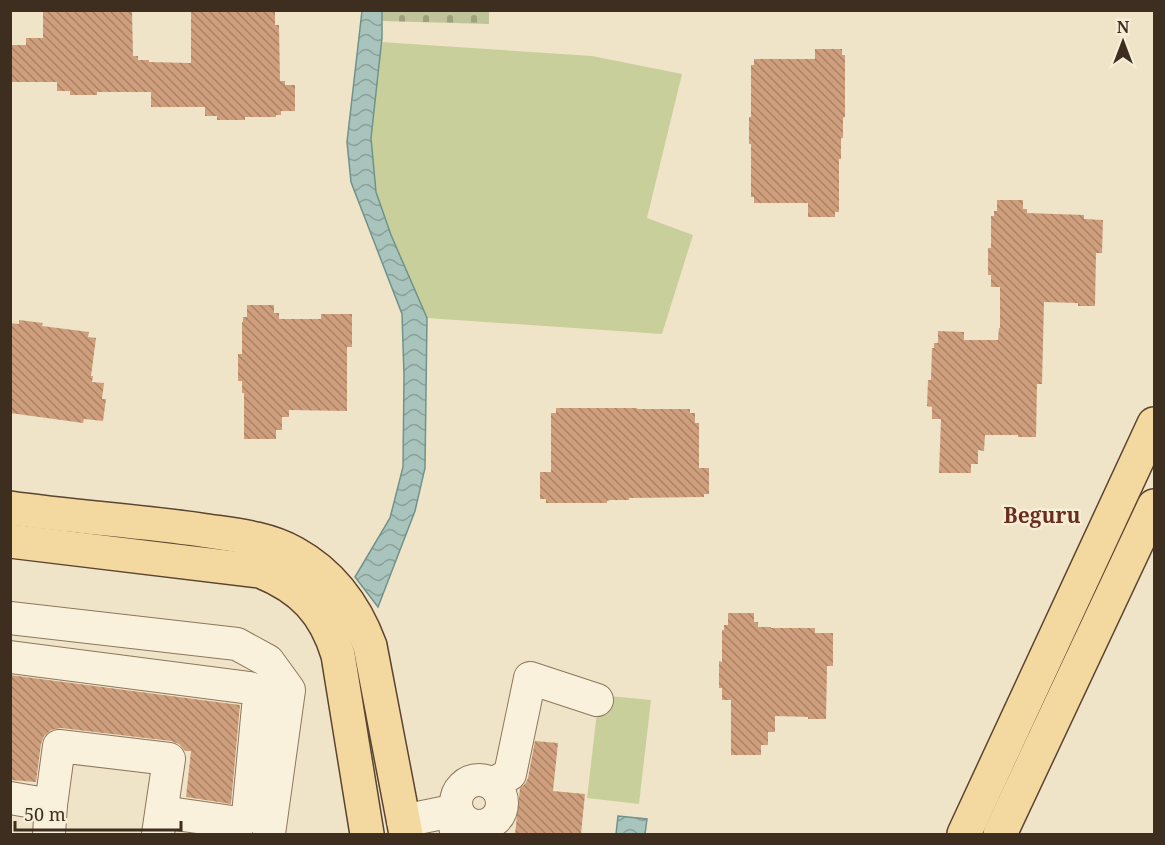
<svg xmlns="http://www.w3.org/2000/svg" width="1165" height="845" font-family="'Noto Serif',serif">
<defs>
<pattern id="cemetery-stones" width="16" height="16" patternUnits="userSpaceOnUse" patternTransform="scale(1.5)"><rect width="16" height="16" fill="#bfc49a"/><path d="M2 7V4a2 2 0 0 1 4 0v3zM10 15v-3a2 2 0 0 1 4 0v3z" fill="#9ca07d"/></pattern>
<pattern id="water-waves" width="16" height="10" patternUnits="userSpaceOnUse" patternTransform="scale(1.5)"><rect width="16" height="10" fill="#a9c4bc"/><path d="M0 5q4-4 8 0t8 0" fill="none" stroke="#8ba098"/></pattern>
<pattern id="building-back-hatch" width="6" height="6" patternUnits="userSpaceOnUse" patternTransform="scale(1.5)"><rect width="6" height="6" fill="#cf9f7d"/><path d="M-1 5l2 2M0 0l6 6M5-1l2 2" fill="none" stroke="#a98266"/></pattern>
</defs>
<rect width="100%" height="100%" fill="#f0e4c8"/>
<g fill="#c9cf9b">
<path d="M381,42L592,56L682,74L647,218L693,235L662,334L427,318L391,235L376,192L371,138Z"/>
<path d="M599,695L651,700L639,804L587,798Z"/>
</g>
<path fill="url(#cemetery-stones)" d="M382,11H489V24L382,21Z"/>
<g fill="url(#water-waves)" stroke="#6f938a" stroke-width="1.5">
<path d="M362,11H382V38L371,138L376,192L391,235L427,318L425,468L415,511L378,607L355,577L390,518L403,467L404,376L402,314L351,182L347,142Z"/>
<path d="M618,816L647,819L645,834H616Z"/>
</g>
<g fill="url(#building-back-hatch)">
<path d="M43,10H132L133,56H138V60H149V62L191,63V10H275V25H279L280,81H285V85H295V111H281V115H276V117H245V120H217V116H205V107H151V92H97V95H70V91H57V82H10V50H12V45H26V38H43Z"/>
<path d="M815,49H842V55H845V117H844L843,118V138H841V159H839V212H835V217H808V203H754V197H751V144H749V117H751V65H754V59H815Z"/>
<path d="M997,200H1023V209H1027V213L1084,215V219L1103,220L1102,253H1096L1095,306H1078V303L1044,302L1042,384H1037L1036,437H1018V435H985L984,451L978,450V464H971V473H939L941,419H932V407L927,406L928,380H931L932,348H934V343H938V331L964,332V340H998L999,328H1000V287H991V275H988V248H991V216H994V211H997Z"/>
<path d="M247,305H274V313H279V319H321V314H352V347H347V411L289,410V417H282V430H276V439H244V393H242V381H238V354H242V322H243V317H247Z"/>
<path d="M19,320L43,323L42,326L89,332L88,337L96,338L91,376H93L92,382L104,383L102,399H106L103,421L84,419L83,423L10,413V323L19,324Z"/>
<path d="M556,408H637V409H690V413H695V423H699V468H709V494H704V497L629,498V500H610L607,501V503H546V499H540V472H551V413H556Z"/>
<path d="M728,613H754V622H758V627H771V628H815V633H833V666H827L826,719H808V717L775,716V732H768V745H761V755H731V700H722V688H719V661L722,662V630H724V625H728Z"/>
<path d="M10,675L240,705L231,804L186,797L191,751H185L179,744L171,741L61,728L51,730L44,736L41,744L36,782L10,780Z"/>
<path d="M535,741L558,743L553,791L585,794L581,834H515L520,788L525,784L528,778Z"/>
</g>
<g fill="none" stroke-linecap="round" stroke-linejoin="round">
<defs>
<g id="minor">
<path d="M10,618L237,644L268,661L289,690L269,834"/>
<path d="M10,657L250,688L259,696L248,815L239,823L162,812"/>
<circle cx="479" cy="803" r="23"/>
<path d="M493,784L510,774L530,678L597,700"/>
<path d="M10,798L51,805L59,746L169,759L158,834"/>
<path d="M403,821L457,810L455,825L456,831"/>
<path d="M49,834L51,805"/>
</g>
<g id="major">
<path d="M10,508C74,517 138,521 201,530C233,535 265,537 294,553C332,574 355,605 370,646L406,834"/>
<path d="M10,541L260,571C302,588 325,612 338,655L367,834"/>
<path d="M964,834L1154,424"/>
<path d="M1000,834L1154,506"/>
</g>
</defs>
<use href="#minor" stroke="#8d765c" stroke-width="34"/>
<use href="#major" stroke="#5b4430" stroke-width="36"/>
<use href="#minor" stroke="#faf1dc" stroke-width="32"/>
<use href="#major" stroke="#f3d9a0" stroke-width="33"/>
</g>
<g text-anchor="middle" stroke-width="5" stroke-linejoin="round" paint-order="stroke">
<g font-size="21" font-weight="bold" fill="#6b2e1e" stroke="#f7eed8">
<text x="1042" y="523">Beguru</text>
</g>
</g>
<rect width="1165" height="845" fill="none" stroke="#3d2e20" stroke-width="24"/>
<g transform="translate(1123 42)" stroke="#f7eed8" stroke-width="4.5" paint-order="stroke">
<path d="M0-4.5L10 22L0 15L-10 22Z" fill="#3d2e20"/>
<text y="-9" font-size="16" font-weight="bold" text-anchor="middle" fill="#3d2e20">N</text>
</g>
<path d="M15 821v9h166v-9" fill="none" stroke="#3d2e20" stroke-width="3"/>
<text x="24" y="821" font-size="18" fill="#3d2e20" stroke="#f7eed8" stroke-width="4.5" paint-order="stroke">50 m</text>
</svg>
